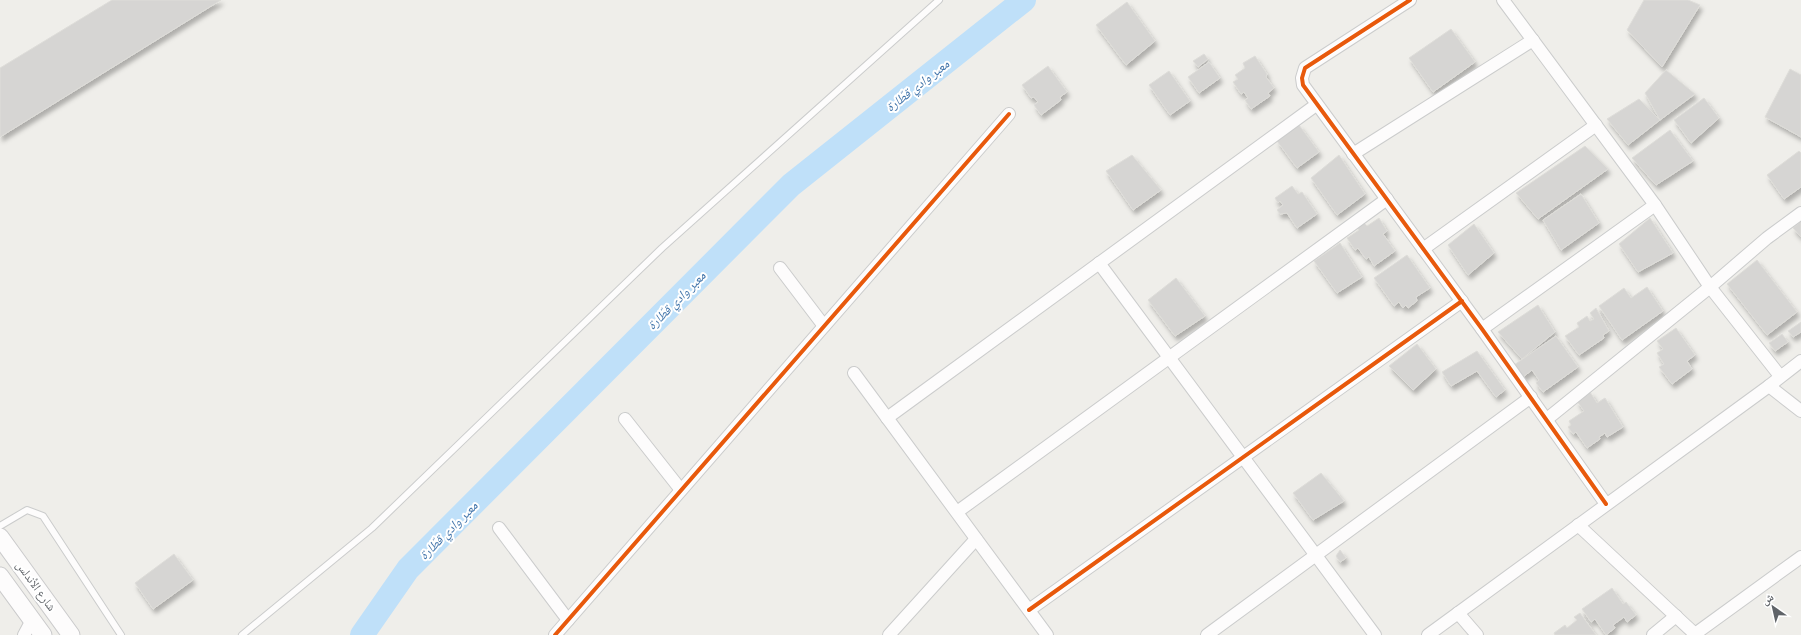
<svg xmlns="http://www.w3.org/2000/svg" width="1801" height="635" font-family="Overpass,'Noto Naskh Arabic',sans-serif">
<defs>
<filter id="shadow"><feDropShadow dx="2.5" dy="4.5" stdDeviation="2" flood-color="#0004"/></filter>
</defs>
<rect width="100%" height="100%" fill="#efeeea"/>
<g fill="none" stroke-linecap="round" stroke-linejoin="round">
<path stroke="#bfe0f9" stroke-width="24" d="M362,635L408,569L791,185L1024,0"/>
</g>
<g fill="#d6d5d3" stroke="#deddd9" filter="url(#shadow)">
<path d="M112,0H221L0,137V68Z"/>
<path d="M1644,0H1688L1700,5L1662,67L1627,30Z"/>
<path d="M1127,2L1155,41L1126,65L1096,25Z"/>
<path d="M1451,29L1475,62L1433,92L1409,58Z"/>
<path d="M1204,54L1208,59L1198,67L1193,61Z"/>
<path d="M1255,56L1267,74L1266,77L1274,88L1268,93L1270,96L1251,109L1245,100L1248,98L1244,92L1241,94L1233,82L1238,79L1235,75L1245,68L1243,63Z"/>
<path d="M1209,62L1220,78L1199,93L1188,77Z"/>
<path d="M1048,66L1067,92L1060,97L1061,100L1041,115L1034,105L1038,102L1034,97L1031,98L1022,85Z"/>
<path d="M1790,69L1801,75V137L1765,117Z"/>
<path d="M1666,70L1695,94L1660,120L1645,93Z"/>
<path d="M1169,71L1190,101L1170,115L1149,85Z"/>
<path d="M1704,98L1719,118L1691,143L1674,120Z"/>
<path d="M1639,99L1660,120L1628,145L1607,119Z"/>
<path d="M1299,125L1319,152L1297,168L1277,141Z"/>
<path d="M1670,130L1693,161L1656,185L1632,158Z"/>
<path d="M1585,146L1608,169L1538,219L1516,193Z"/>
<path d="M1799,151L1801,153V187L1784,199L1767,175Z"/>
<path d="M1132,155L1161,190L1133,210L1106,171Z"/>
<path d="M1339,155L1365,194L1337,215L1311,178Z"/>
<path d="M1292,186L1298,194L1302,192L1317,214L1297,228L1287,213L1280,214L1277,210L1283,205L1280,201L1278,203L1275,198Z"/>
<path d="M1581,194L1599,223L1561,250L1543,220Z"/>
<path d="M1379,218L1387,231L1383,234L1395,251L1374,266L1369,257L1366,259L1358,248L1355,250L1347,238L1359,230L1357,227L1364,223L1367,226Z"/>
<path d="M1650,218L1673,253L1638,272L1619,244Z"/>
<path d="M1801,221V237L1793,228Z"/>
<path d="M1474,224L1494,253L1468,275L1448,245Z"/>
<path d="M1340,243L1362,277L1337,293L1314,261Z"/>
<path d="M1407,255L1430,288L1416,297L1417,301L1408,308L1406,305L1403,308L1399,302L1394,306L1374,278Z"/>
<path d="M1757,260L1797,312L1767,335L1727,284Z"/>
<path d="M1176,278L1205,316L1175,336L1148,300Z"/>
<path d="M1647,287L1663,311L1622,340L1599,306L1624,288L1631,298Z"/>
<path d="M1538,305L1555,332L1522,359L1498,332Z"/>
<path d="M1596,308L1609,331L1603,335L1604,338L1579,355L1565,336L1579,327L1577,323L1587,316L1590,321L1594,319L1590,313Z"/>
<path d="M1801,322V332L1793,337L1788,331Z"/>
<path d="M1676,328L1695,355L1687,361L1692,369L1672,384L1659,367L1664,364L1657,353L1663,349L1657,341Z"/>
<path d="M1782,334L1788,342L1775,351L1769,343Z"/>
<path d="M1556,336L1578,367L1543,392L1536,383L1539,380L1532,370L1523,377L1514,365Z"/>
<path d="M1417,344L1436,369L1413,390L1389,366Z"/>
<path d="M1477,351L1505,390L1496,397L1477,371L1451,386L1442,372Z"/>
<path d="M1590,392L1597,403L1605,398L1623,427L1607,437L1605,433L1599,437L1600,439L1587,448L1576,432L1573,434L1568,427L1571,425L1569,421L1584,411L1577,401Z"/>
<path d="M1321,473L1344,501L1313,520L1293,493Z"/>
<path d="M1340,550L1346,558L1340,562L1336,556Z"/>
<path d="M174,554L193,580L153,609L135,583Z"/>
<path d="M1612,588L1623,604L1626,602L1636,615L1627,622L1624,617L1613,625L1615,628L1606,635L1595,619L1591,622L1582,609Z"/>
<path d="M1580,613L1596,635H1555L1554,633L1565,625L1567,628L1577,620L1574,617Z"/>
</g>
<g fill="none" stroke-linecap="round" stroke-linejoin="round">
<defs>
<g id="service">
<path d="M0,526L27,510L43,516L121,635"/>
<path d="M242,635L372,528L662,248L939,0"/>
</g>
<g id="minor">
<path d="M1410,0L1305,68L1302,78L1303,85L1482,329L1606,504"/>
<path d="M1503,0L1655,205L1710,287L1780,376"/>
<path d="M1353,154L1533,40"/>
<path d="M1423,249L1596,125"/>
<path d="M1099,263L1375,635"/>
<path d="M780,268L824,326"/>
<path d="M1482,329L1655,205"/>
<path d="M854,373L1047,635"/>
<path d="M1769,386L1801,411"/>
<path d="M887,418L1316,105"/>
<path d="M625,419L681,490"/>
<path d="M1547,419L1710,287L1767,238L1801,213"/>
<path d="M957,512L1387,199"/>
<path d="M1578,525L1696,635"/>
<path d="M499,528L568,620"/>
<path d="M1029,610L1462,301"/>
<path d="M1458,613L1477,635"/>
<path d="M1695,634L1801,557"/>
<path d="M24,635L32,620"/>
<path d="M555,635L1009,114"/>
<path d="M889,635L976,539"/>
<path d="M1207,635L1531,397"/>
<path d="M1428,635L1769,386L1801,361"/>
<path d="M1653,635L1676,616"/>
</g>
<g id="secondary">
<path d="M0,537L71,635"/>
<path d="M0,576L43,635"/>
</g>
</defs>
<use href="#service" stroke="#cbcccc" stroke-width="8"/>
<use href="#minor" stroke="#cbcccc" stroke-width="14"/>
<use href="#secondary" stroke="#cacacb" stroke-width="19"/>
<use href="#service" stroke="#fdfcfc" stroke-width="6"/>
<use href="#minor" stroke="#fdfcfc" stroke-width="12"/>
<use href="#secondary" stroke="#fdfcfc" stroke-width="17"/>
<defs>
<g id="cycleway">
<path d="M1410,0L1305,68L1302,78L1303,85L1482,329L1606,504"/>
<path d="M1029,610L1462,301"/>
<path d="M555,635L1009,114"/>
</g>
</defs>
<use href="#cycleway" stroke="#fff" stroke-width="6"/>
<use href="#cycleway" stroke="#e8590c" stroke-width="4"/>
</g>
<g text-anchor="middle" stroke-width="4" stroke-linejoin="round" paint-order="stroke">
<g font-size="12" fill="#5f6368" stroke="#fff">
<text transform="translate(36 586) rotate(54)" y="4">شارع الأندلس</text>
</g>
<g font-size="13" font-style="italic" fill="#4174aa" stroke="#fff">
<text transform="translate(917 85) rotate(-38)" y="5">معبر وادي قطّارة</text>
<text transform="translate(676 300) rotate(-45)" y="5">معبر وادي قطّارة</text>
<text transform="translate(448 530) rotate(-45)" y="5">معبر وادي قطّارة</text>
</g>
</g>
<g transform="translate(1773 607) rotate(326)" stroke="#ffffff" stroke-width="3" paint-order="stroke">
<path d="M0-3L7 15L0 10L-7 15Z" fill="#5f6368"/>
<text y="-6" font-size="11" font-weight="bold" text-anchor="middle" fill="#5f6368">ش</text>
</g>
</svg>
